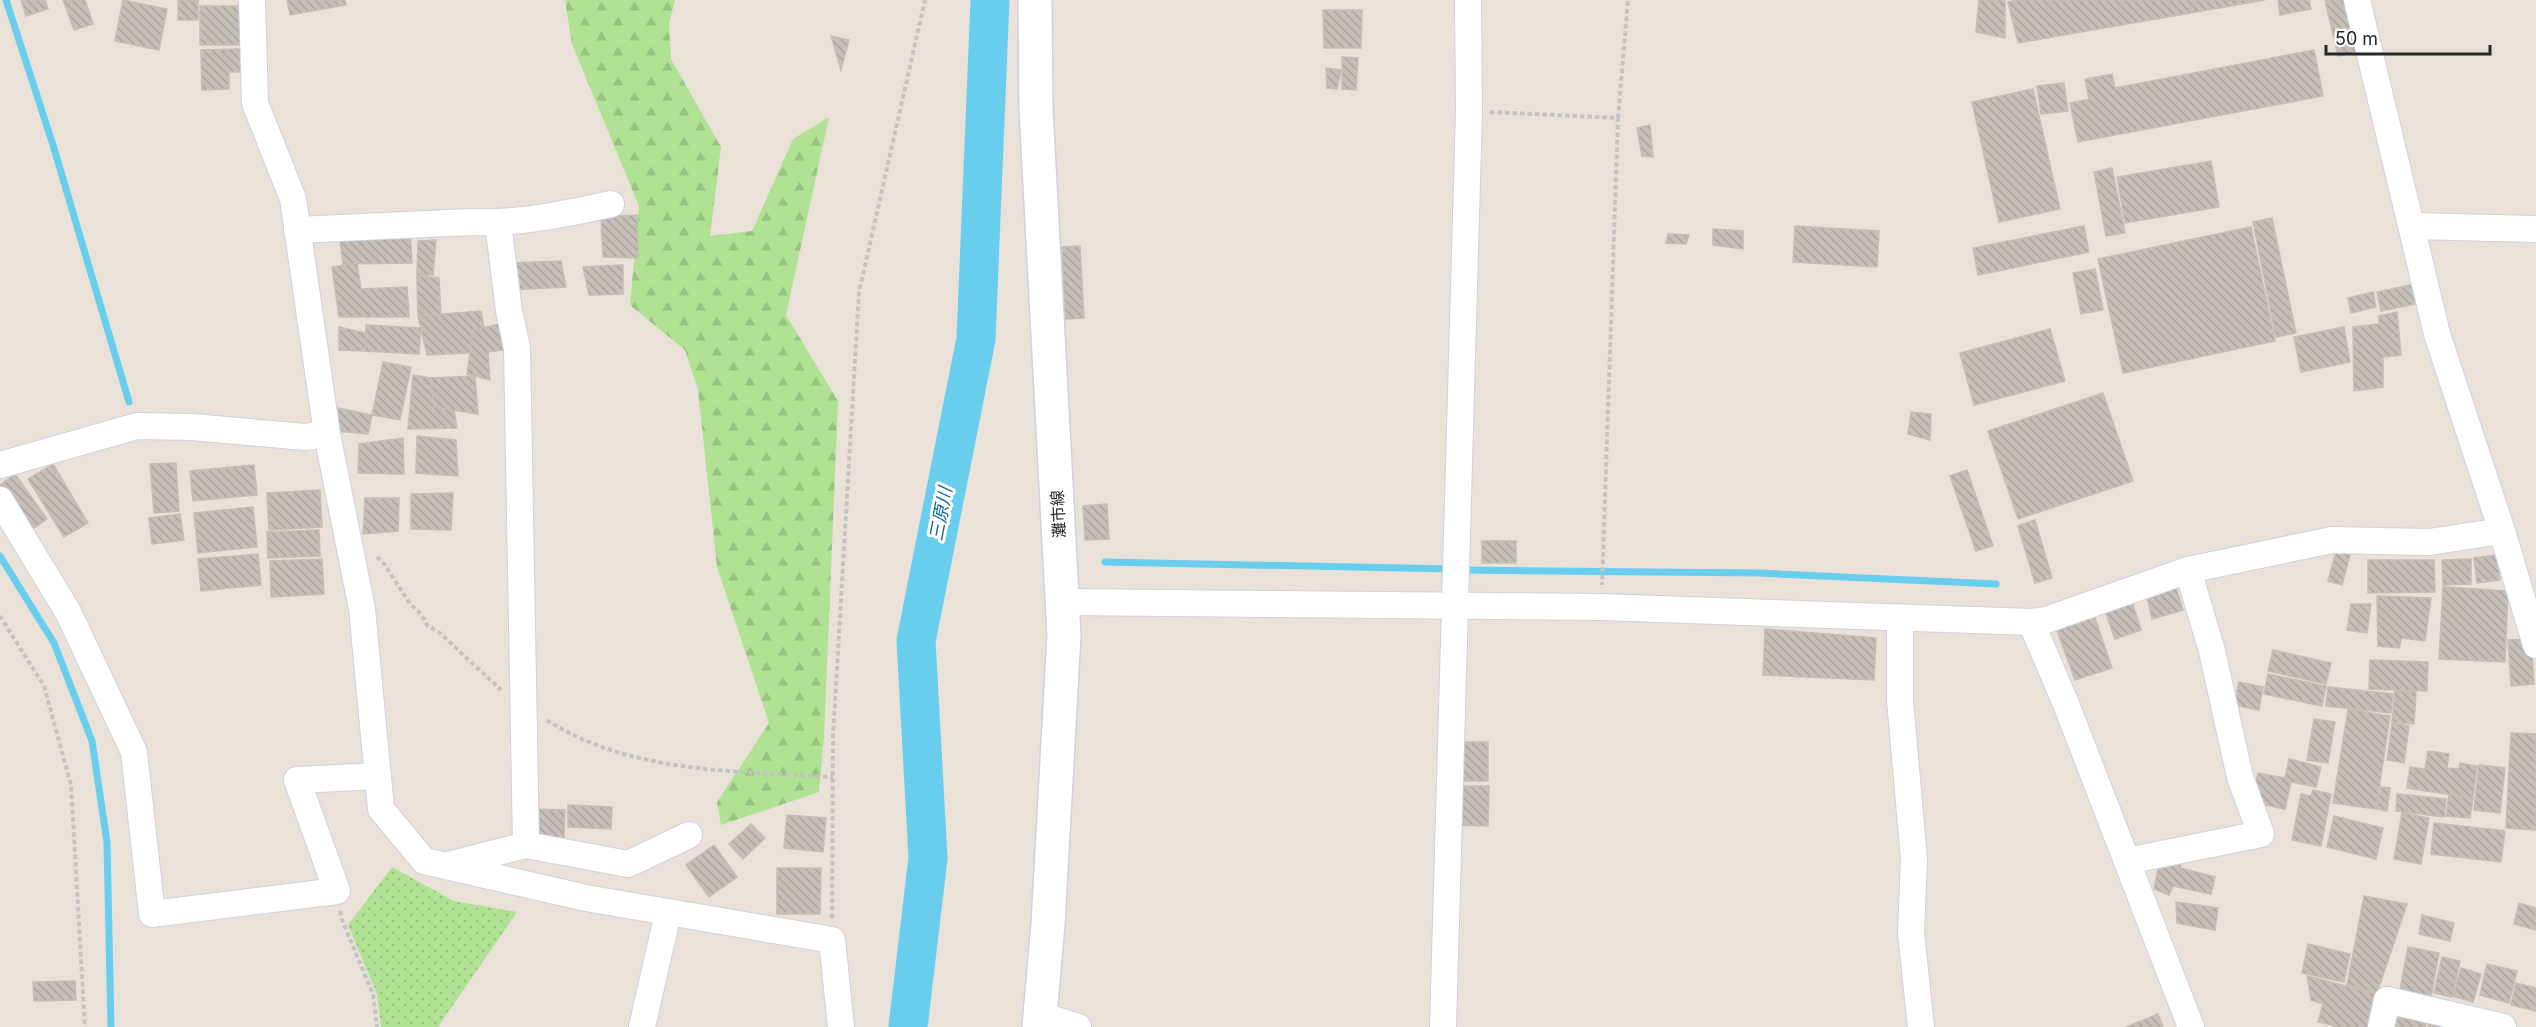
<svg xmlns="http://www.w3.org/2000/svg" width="2536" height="1027" font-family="Inter,'Noto Sans JP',sans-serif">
<defs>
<pattern id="grass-dots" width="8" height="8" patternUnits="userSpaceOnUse" patternTransform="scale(1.5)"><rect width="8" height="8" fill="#b0e293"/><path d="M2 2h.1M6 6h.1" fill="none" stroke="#97c27f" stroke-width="1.8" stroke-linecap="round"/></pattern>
<pattern id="forest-firs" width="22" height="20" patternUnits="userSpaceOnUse" patternTransform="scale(1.5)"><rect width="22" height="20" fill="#b0e293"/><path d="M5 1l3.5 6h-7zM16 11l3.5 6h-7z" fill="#97c27f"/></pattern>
<pattern id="building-back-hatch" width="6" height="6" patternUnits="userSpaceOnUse" patternTransform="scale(1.5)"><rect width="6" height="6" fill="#c5bfb8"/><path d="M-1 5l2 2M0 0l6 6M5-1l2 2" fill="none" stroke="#a9a49e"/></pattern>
</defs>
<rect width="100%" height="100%" fill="#eae2d8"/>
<path fill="url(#grass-dots)" d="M392,867L454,901L517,912L438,1027H381L377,994L348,925Z"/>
<path fill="url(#forest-firs)" d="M565,0H675L669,24L671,59L721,147L710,236L752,231L793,139L829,117L786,315L838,401L824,737L819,792L721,825L717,802L769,723L717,567L698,390L685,350L630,305L639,206L572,44Z"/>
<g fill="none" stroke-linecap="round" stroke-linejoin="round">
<g stroke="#69cdee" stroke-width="7">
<path d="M6,0L53,145L129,402"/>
<path d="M0,556L54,643L92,741L107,842L111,1027"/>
<path d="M1105,562L1451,569"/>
<path d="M1462,570L1759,573L1996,584"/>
</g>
<path stroke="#69cdee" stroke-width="39" d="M908,1027L928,858L916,641L976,339L990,0"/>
</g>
<g fill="url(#building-back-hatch)" stroke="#c5beb2" stroke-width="1.5">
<path d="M21,0H45L48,9L26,16Z"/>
<path d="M63,0H85L93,24L74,30Z"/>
<path d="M123,0L167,9L159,50L115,41Z"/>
<rect x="178" y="0" width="20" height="20"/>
<path d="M287,0H345L346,5L290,15Z"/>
<path d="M1979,0H2005V38L1976,32Z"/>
<path d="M2018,0H2265L2018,43L2008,2Z"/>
<path d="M2278,0H2309L2311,9L2280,15Z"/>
<path d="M2325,0H2347L2358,52L2338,56Z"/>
<rect x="200" y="6" width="46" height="39"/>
<path d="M1323,10H1362L1361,48H1324Z"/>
<path d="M831,36L849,40L841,70Z"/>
<path d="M244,49L245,72H229V89L202,90L201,50Z"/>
<path d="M2314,50L2323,96L2078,142L2070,103L2089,99L2085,79L2112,74L2115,88Z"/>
<path d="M1342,57L1358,58L1356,90L1342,89Z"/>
<path d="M1326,68L1341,70L1337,89L1327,88Z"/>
<path d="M2064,83L2068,111L2041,114L2037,86Z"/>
<path d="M2033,89L2060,209L1999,222L1972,102Z"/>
<path d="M1650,125L1653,157L1642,156L1637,128Z"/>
<path d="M2211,161L2219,207L2125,223L2117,177Z"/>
<path d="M2112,168L2125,233L2106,236L2094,172Z"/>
<path d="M637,215L638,258L603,257L601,217Z"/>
<path d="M2272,218L2296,333L2276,337L2253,222Z"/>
<path d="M1795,226L1879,231L1877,267L1793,262Z"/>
<path d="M2084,226L2089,252L1978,275L1973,248Z"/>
<path d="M2251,227L2275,341L2123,373L2098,259Z"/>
<path d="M410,229L412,263L343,264L339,233Z"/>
<path d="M1713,229L1743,231V249L1713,245Z"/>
<path d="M1668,234L1689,235L1686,244L1666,243Z"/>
<path d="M436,240L433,275L417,276L418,241Z"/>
<path d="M1080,246L1084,318L1065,319L1062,247Z"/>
<path d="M561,261L566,287L510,290L505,263Z"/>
<path d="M357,263L361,289L407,287L409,317H339L332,267Z"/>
<path d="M623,265V294L589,295L583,267Z"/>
<path d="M2095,269L2103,310L2081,314L2073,273Z"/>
<path d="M417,276L439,278L441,317L418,316Z"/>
<path d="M2416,284L2420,303L2381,311L2377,292Z"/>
<path d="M2373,292L2376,307L2351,313L2348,298Z"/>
<path d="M481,311L488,352L427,355L418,316Z"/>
<path d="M2397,312L2401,355L2383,357V387L2354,391L2353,327L2379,324V316Z"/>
<path d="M504,323L508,349L488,352L490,380L467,374L473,330Z"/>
<path d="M366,325L421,328L419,354L365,351Z"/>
<path d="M339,327L366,333L365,351L339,350Z"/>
<path d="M2344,327L2350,362L2301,372L2294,337Z"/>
<path d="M2050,329L2065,381L1974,405L1960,353Z"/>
<path d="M383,362L411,367L400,420L372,415Z"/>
<path d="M413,375L431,378L434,407L454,410L457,428L408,429Z"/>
<path d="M475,376L478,414L434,407L431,378Z"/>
<path d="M2103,393L2133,481L2018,519L1988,431Z"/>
<path d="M338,408L372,415L368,434L336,431Z"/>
<path d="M1911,412L1931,414L1930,440L1908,434Z"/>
<path d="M417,436L456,440L458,476L416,473Z"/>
<path d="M403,438L404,474L358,473L359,444Z"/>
<path d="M176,463L179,511L154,513L150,464Z"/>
<path d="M53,464L88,523L64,537L28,479Z"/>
<path d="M254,465L257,495L193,501L190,471Z"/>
<path d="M1967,470L1993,546L1976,551L1950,476Z"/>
<path d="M15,474L47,519L31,530L0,485Z"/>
<path d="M320,490L322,527L269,530L267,493Z"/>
<path d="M453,493L451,530L411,529V494Z"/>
<path d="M365,498H399L398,531L363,534Z"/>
<path d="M1107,504L1109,539L1085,540L1083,506Z"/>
<path d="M253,507L257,547L198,553L194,513Z"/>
<path d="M180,514L184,540L152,544L149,518Z"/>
<path d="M2035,520L2052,578L2035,583L2018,526Z"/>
<path d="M319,530L320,556L268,558L267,532Z"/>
<rect x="1482" y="541" width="34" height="22"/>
<path d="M2336,551L2350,555L2342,585L2328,581Z"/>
<path d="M258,554L261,585L201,591L198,559Z"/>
<path d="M2497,555L2500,580L2477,583L2474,558Z"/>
<path d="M322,559L324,594L271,597L270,561Z"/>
<path d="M2471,559V584L2443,585L2442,560Z"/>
<path d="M2368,560H2434L2435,592L2368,593Z"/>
<path d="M2176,587L2183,610L2152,619L2147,597Z"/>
<path d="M2443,587L2508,591L2505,662L2439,659Z"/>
<path d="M2377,596L2431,598L2425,641L2402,638L2399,648L2378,646Z"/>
<path d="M2132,601L2141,630L2115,639L2105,611Z"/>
<path d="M2351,604H2371L2367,633L2347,630Z"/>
<path d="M2093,612L2112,668L2075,680L2055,625Z"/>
<path d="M1765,629L1876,638L1874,680L1763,675Z"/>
<path d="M2531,639L2534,684L2511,686L2508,640Z"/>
<path d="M2273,650L2331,663L2326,684L2268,671Z"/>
<path d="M2370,660L2428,662L2427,691L2369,689Z"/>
<path d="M2268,674L2326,686L2322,706L2264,694Z"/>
<path d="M2239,682L2263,687L2259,710L2234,705Z"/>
<path d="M2328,687L2393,694L2391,713L2326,706Z"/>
<path d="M2395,691L2416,692L2414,724L2392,722Z"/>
<path d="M2348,709L2390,716L2376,809L2333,803Z"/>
<path d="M2314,719L2335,722L2328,763L2307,760Z"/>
<path d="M2392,723L2409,726L2404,763L2387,760Z"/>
<path d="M2511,733L2536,734V830L2506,828Z"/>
<path d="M1457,742H1488V781H1458Z"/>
<path d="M2428,751L2449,754L2447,768L2459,769L2460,763L2477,766L2473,798L2407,788L2410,767L2425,769Z"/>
<path d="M2289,759L2321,767L2316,787L2291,782L2285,809L2252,802L2258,773L2285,778Z"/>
<path d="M2479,765L2505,768L2500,813L2474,810Z"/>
<path d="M1458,786H1489L1488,826L1457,825Z"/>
<path d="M2381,787L2390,788L2387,811L2377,809Z"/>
<path d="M2313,790L2331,794L2321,846L2292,840L2301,794L2311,796Z"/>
<path d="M2397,794L2446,799L2444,817L2396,811Z"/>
<path d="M2449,795L2473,798L2470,818L2446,816Z"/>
<path d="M568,805L612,807L611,829L568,827Z"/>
<path d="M529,809L565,810L564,838L528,837Z"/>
<path d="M2402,813L2429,818L2421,864L2394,859Z"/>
<path d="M787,815L826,818L823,852L784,848Z"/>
<path d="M2334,816L2383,828L2376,859L2327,847Z"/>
<path d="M2434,823L2505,831L2501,862L2431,854Z"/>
<path d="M751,824L765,838L743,859L729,844Z"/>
<path d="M714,845L737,877L709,897L686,865Z"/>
<path d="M2160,858L2179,859L2181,868L2215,877L2211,894L2173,886L2169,895L2154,889Z"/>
<path d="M777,868H821L820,914H777Z"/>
<path d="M2364,896L2407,904L2377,993L2347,985Z"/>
<path d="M2176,902L2218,908L2215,930L2177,923Z"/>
<path d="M2519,903L2536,908V930L2514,924Z"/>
<path d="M2422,915L2454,923L2450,941L2419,934Z"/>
<path d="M2308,944L2350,954L2344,982L2302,973Z"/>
<path d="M2408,947L2439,953L2431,996L2400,990Z"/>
<path d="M2442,957L2460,961L2452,997L2434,993Z"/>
<path d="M2487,964L2517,971L2509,1003L2480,995Z"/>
<path d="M2461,968L2481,974L2473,1002L2453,996Z"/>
<path d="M2307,976L2376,994L2368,1027H2333V1025L2318,1022L2323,1004L2311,1000Z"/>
<path d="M75,981L76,1000L34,1001L33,982Z"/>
<path d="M2516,983L2536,988V1011L2511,1005Z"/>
<path d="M2158,1014L2163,1027H2126Z"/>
<path d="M2391,1014L2427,1021L2425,1027H2389Z"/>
<path d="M2429,1021L2464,1027H2428Z"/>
</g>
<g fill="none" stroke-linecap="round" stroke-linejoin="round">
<defs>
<g id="street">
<path d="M252,0L255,103L293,199L327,434L362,609L381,809L424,861L586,898L832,940L841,1027"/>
<path d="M2357,0L2437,334L2502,531L2536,645"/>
<path d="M498,223L509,311L517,348L526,845"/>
<path d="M2412,226L2536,229"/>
<path d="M297,230L471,222C519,224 565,214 611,204"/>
<path d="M0,465L137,426L192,427L305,437L327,434"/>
<path d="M0,500L68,612L134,752L152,914L337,891L297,780L378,776"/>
<path d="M1063,602L1601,607L2031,622L2046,620L2188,570L2332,540L2429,542L2502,531"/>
<path d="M1900,618V700L1914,859L1911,933L1921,1027"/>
<path d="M2031,622L2066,704L2191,1027"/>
<path d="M2127,861L2261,834L2240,777L2212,651L2188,570"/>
<path d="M448,865L526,845L628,864L689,835"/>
<path d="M1040,1015L1078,1027"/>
<path d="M642,1027L668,913"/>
<path d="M1443,1027L1469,111L1468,0"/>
<path d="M2381,1027L2387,1000L2503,1027"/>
</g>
<path id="secondary" d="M1035,0L1036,109L1064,635L1048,924L1039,1027"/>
</defs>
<use href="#street" stroke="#cdd1e1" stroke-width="28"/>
<use href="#secondary" stroke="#cdd1e1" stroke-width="36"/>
<g stroke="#c3c3c3" stroke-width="4" stroke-dasharray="4.5 3" stroke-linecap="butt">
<path d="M1490,112L1618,118L1602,585"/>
<path d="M1618,118L1628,0"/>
<path d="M377,557L385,565L410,604L421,614L427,625L441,634L501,690"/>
<path d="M0,616L44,686L71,785L85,1027"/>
<path d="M547,720C630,774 738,771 833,777"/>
<path d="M340,911L342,920L373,994L377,1027"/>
<path d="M832,918L833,737L859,292L925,0"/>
</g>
<use href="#street" stroke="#fff" stroke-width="26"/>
<use href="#secondary" stroke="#fff" stroke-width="33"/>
</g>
<g text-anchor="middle" stroke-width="6" stroke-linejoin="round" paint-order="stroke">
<g font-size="16" fill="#272727" stroke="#fff">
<text transform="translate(1058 514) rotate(-93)" y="6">灘市線</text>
</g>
<g font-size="18" font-style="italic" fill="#0c6996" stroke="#fff">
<text transform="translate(941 514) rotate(-79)" y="6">三原川</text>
</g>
</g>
<path d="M2326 45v9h164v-9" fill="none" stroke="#272727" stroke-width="3"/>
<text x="2335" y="45" font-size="18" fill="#272727" stroke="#ffffff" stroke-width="4.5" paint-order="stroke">50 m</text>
</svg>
